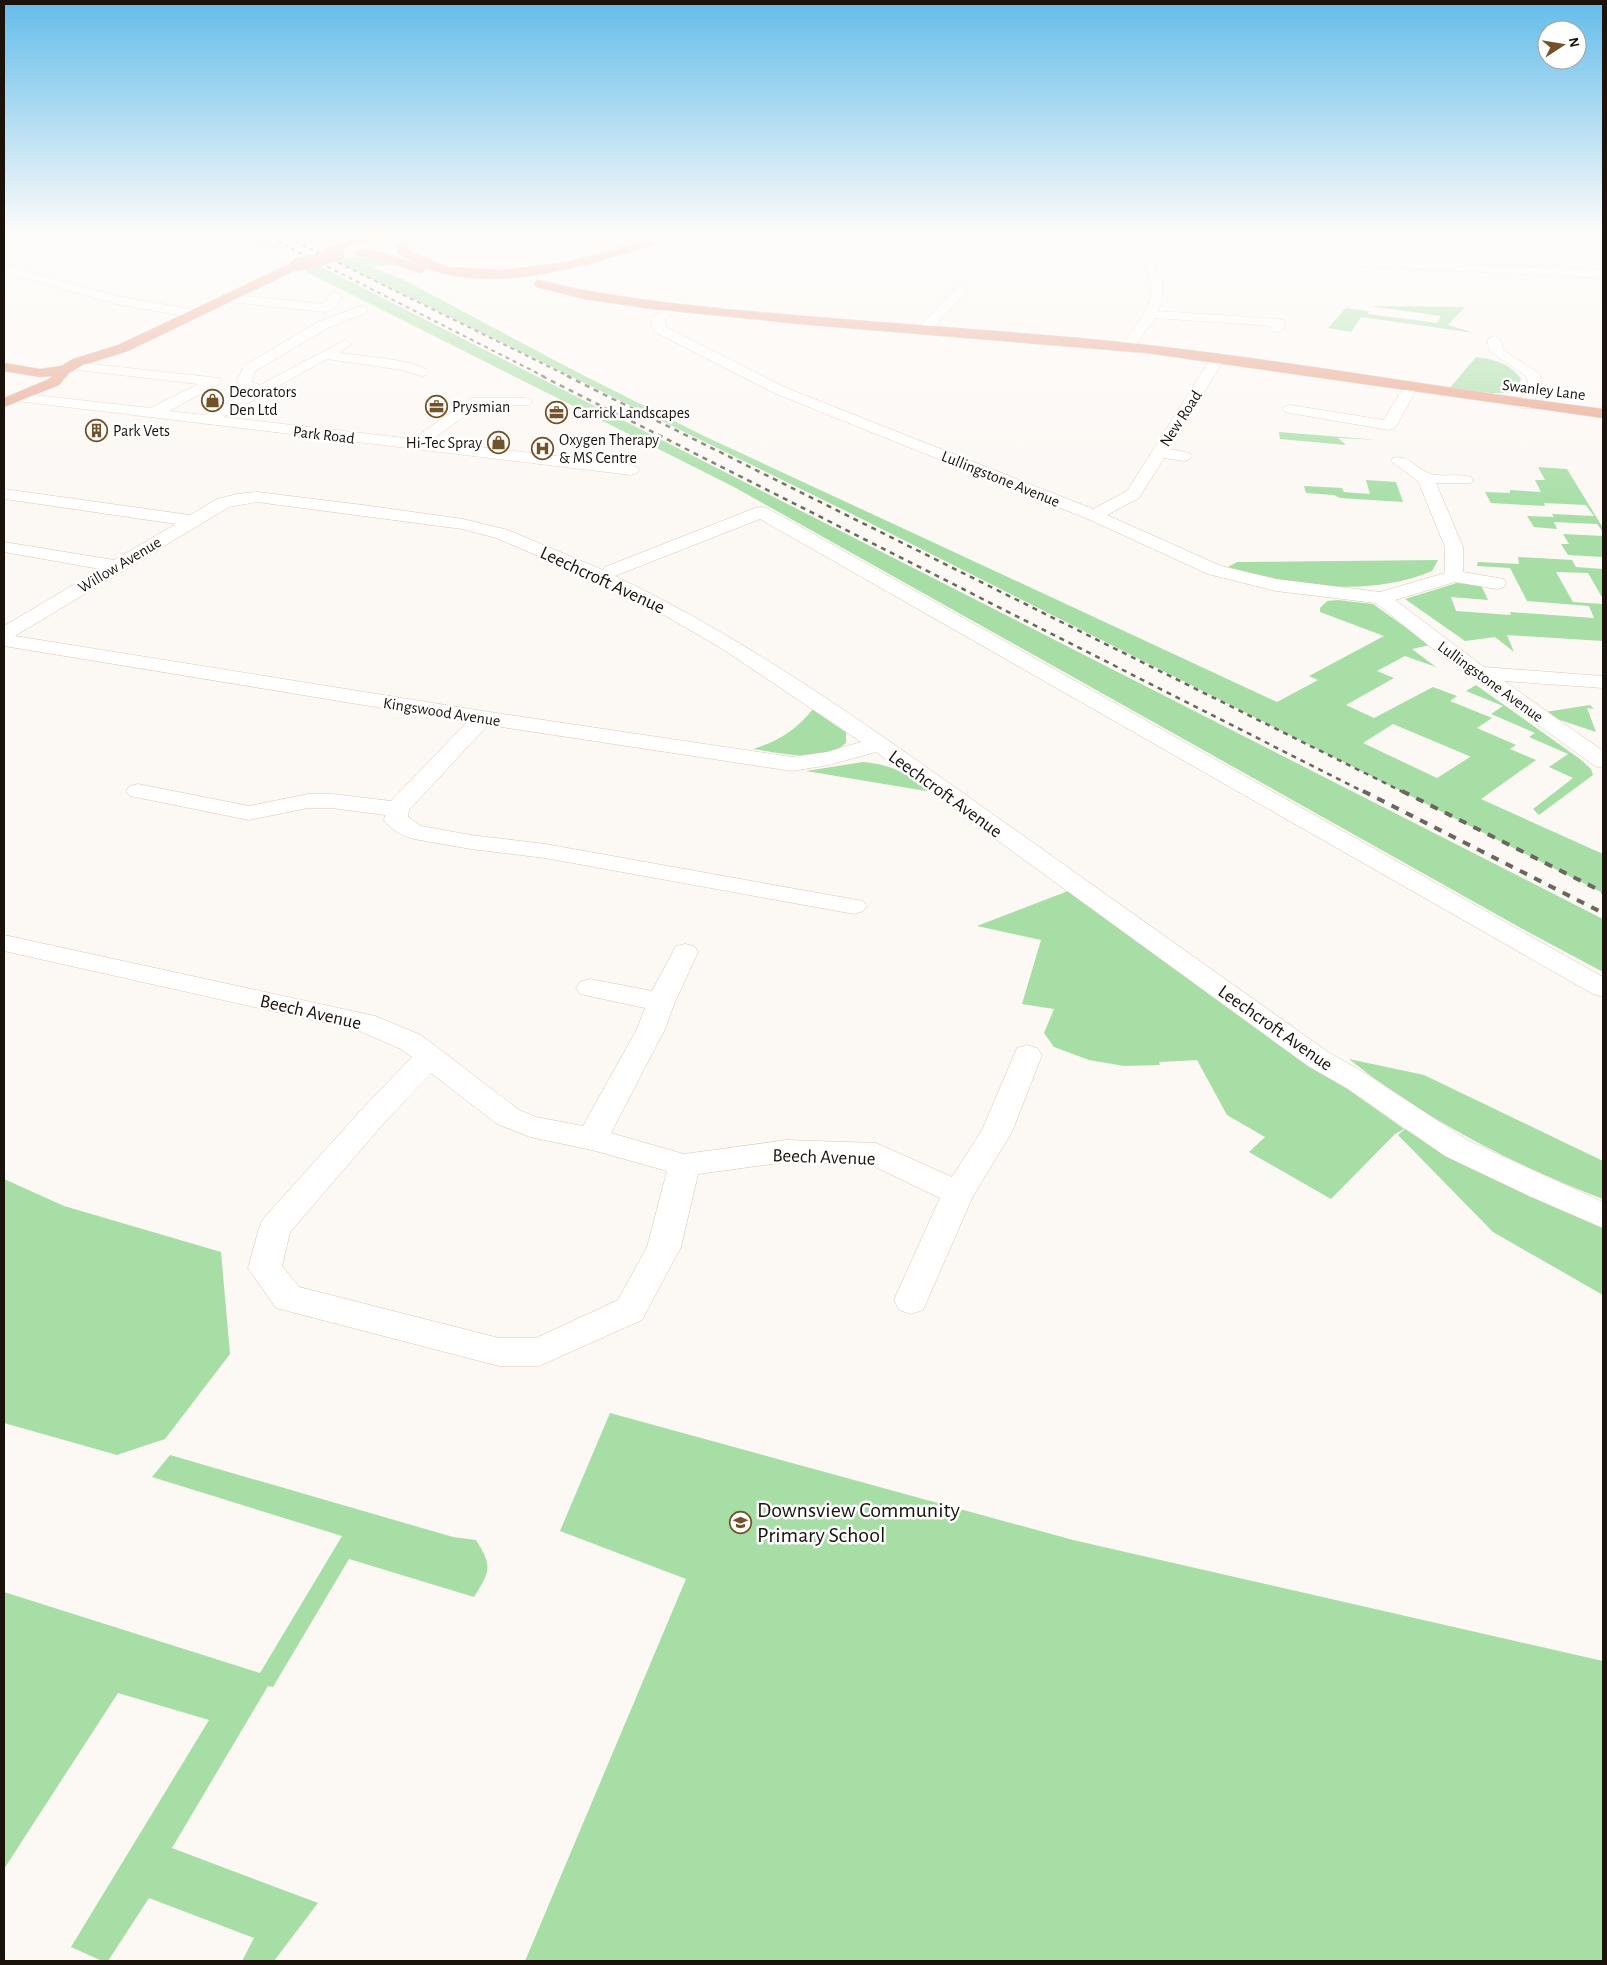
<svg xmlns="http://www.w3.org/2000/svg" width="1607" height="1965" font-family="'Alegreya Sans',sans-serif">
<rect width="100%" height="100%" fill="#fcf8f4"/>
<g fill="#a6dea5" fill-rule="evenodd">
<path d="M235,234H256L286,248H271Z"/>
<path d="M287,234H316L326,241L306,244Z"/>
<path d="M362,257L381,259L400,265L372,267L402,279L573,370L704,436L1277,702L1318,680L1309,676L1384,636L1320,612V608L1327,601L1338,600L1373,604L1430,645L1412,649L1436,667L1405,656L1377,671L1394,678L1346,705L1374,718L1433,687L1457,696L1450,701L1492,718L1477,728L1516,745L1510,749L1536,760L1481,799L1603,854V893L850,513L331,259ZM1393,724L1469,756L1470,757L1437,778L1363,743Z"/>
<path d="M316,264L1603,919V972L1519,927L734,487L307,272L305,268Z"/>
<path d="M1370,306L1465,307L1448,325L1474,333L1361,317L1351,332L1328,328L1346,308L1369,311L1368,314L1437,323L1441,316Z"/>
<path d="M1476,357C1494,359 1511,364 1521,379C1520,382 1518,388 1516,390C1509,397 1461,390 1449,389Z"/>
<path d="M1279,432L1378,440L1338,438L1346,445L1280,439Z"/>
<path d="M1538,467L1567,469L1603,528V532L1597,524L1554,522L1557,529L1534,527L1527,516L1554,517L1552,514L1594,516L1586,505L1544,503L1545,506L1491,503L1485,492L1510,493V490L1541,492L1535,480H1545Z"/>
<path d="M1366,480L1396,482L1403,502L1340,498L1334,495L1306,493L1304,486L1342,488L1344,492L1370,494Z"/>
<path d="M1563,534L1603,536V557L1568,555L1561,544H1569Z"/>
<path d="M1518,557L1572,560L1576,567L1603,569V599L1588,573L1556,572L1573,602L1603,604V641L1507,635L1514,652L1495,637L1465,641L1405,599L1457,583L1481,585L1488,600L1451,597L1456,611L1511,615L1510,612L1594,618L1589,606L1527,601L1510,568L1477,566L1478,562L1519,564Z"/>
<path d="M1438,560L1432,571C1367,598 1294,586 1228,567L1237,562Z"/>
<path d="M1476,685L1580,759L1591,769L1593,775L1539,815L1533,809L1573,778L1549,767L1568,754L1529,737L1535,733L1491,714L1503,706L1466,691Z"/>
<path d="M1590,705L1594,709L1587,708L1596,732L1539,713Z"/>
<path d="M813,709L846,730V743C823,764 781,753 753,749C779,741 796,730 813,709Z"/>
<path d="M863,762C895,765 906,774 932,792L806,771Z"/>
<path d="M1068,891L1404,1129L1395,1134L1331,1199L1249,1152L1265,1137L1227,1115L1197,1060L1159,1062L1160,1065L1124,1066L1089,1060L1054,1047L1044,1033L1054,1009L1022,1004L1041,940L977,926Z"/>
<path d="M1349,1059L1424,1075L1603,1161V1199C1513,1164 1425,1120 1349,1059Z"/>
<path d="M1405,1129C1468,1169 1535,1199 1603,1227V1295L1493,1232L1398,1135Z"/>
<path d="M4,1179L64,1206L221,1252L230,1354L165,1439L117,1455L4,1423Z"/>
<path d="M610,1413L1073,1540L1603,1661V1961H525L686,1579L560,1531Z"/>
<path d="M170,1455L453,1537L476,1540C493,1567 490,1571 474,1597L349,1559L273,1687L268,1686L172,1848L318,1903L274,1961H242L254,1938L149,1898L108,1961H102L71,1947L209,1720L118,1693L4,1869V1592L260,1673L342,1536L152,1477Z"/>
</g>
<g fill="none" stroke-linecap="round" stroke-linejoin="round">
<defs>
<g id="minor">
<path d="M34,234H52L68,239L91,234H113L111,236L68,245L36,236Z"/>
<path d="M192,234H210L267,249L269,251L263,254L194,236Z"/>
<path d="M337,234H352L363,240L357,243Z"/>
<path d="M402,234H445L439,237L392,241L386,238L388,236Z"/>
<path d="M1140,242L1146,245C1154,271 1171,282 1158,311L1278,319L1283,320L1285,328L1278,332L1273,331L1271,326L1155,318L1132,350H1122L1120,347C1134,327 1159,304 1149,277C1145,266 1138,257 1134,245Z"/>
<path d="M1341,259L1603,270V278L1337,265L1335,263L1337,261Z"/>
<path d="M4,265L117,296L195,310L201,314L195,318L116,304L4,272Z"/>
<path d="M961,286L967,290L965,293L928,334H918L916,331L918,328L957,287Z"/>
<path d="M336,292L342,296C339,304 335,310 326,312L228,302L222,298L228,294L323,304L332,293Z"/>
<path d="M674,303L680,307L665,319L666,327L784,387L1093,509L1127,491L1213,355H1223L1225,358L1169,449L1190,453L1192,456L1190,459L1184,461L1164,458L1139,498L1107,515L1221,566L1276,579L1380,592L1445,573V547L1418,481L1391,461L1393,458C1408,454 1416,468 1428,473C1440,478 1458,473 1471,477L1473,480L1471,483H1436L1463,547V572L1504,579L1506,583L1504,587L1497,589L1455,582L1395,600L1484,667L1603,676V688L1504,681L1603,751V768L1595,766L1433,649L1376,603L1276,591L1208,574L1088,519L774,393L655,332L651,323L653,317Z"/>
<path d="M361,306L366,307L367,310L366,313L328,328L255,371L252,382L260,385L345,340L352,344L339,353C356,355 420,360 429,372L427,375L422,376L402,370L327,359L223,417L413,439L472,398H525L530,399L532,402L530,405H480L430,441L631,465L637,467L639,470L637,473L631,475L17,401L12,400L10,397L12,394L17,393L150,408L198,384L69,369L67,366L69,363L74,362L219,378L221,381L219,384L169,411L204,415L249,391L240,388L237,381L244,366L318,322Z"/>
<path d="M1494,336L1501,340L1503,350L1540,374L1542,382L1531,408H1521L1519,405L1528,382L1526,376L1490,352L1487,340Z"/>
<path d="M1410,384L1415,385L1417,388L1397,425L1394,428L1389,430L1290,413L1285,412L1283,409L1285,406L1290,405L1384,420L1405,385Z"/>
<path d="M4,489L190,515L217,499L237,494L257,492L363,505L463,519L508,530L603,570L605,567L755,508L761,507L767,508L1603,977V997L1593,994L760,519L615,576C745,638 863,722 980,805C1096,887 1212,970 1328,1052L1368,1075L1467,1140L1603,1202V1228L1529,1196L1445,1156L1348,1089L1308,1066L876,752L829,765L792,771L488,725L409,810L408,817L421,826L471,835L545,844L863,901L867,906L863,911L854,914L545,858L471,849L414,839C403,836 391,830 384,820L385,815L332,808H308L249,820L130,796L126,791L130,786L138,784L249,806L308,794H332L391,801L467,722L4,646V626L100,569L4,552V542L114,560L176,524L5,499ZM257,502L462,529L496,538L590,578L650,607L721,648L861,742L827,752L792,757L483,711L15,636L229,507Z"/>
<path d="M4,935L375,1016L421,1035L519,1110L536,1117L583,1126L637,1029L645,1008L580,994L576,988L580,982L590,979L652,991L676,946L685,944L694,946L698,952L675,1002L665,1029L611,1133L684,1154L787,1140L876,1143L952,1177L982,1130L1017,1048L1027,1045L1037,1048L1042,1055L1012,1132L973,1196L923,1310L911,1314L899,1310L894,1300L940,1198L871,1165L787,1162L698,1174L681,1247L642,1320L539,1366H499L276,1308L248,1268L259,1228L263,1219L363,1108L412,1057L401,1049L357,1030L4,951ZM431,1073L497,1124L530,1137L592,1150L667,1171L647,1247L618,1300L536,1338H499L299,1287L282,1266L290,1232L385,1122Z"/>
</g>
<g id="major">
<path d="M4,234H13L4,239Z"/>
<path d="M380,235L384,236L386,238L384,240L359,243L331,253L325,250L327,248L357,237Z"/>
<path d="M648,240L652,241L654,243L652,245C584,267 493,295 423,267L425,269L423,272L419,273L383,260L356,255L354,253C364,243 408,261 421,266L398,254L396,244L402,241L408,244V250L447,267L504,270L567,262Z"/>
<path d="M296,261L302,265L300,268L128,351L83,365L69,373L59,385L4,407V398L49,379L52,376L40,377L4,371V363L40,369L61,366L73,359L118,345Z"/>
<path d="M540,280C605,297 670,303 737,310C851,321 966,328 1080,338C1255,354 1429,387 1603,409V418L1146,353L810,325L652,309L584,299L536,287L534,284L536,281Z"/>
</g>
</defs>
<use href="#minor" stroke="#ddc6b2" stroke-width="1"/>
<use href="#major" stroke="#d6d4d3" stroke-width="1"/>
<use href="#minor" fill="#fff" fill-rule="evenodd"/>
<use href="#major" fill="#e8a38c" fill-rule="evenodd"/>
<g stroke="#6c6660" stroke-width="2" stroke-dasharray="4 4" stroke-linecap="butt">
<path d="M263,234L545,377"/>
<path d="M288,238L570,377"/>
</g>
<g stroke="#6c6660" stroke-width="2.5" stroke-dasharray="5 5" stroke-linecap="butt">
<path d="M542,376L1366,793"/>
<path d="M567,376L1405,793"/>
</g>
<g stroke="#6c6660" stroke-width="4" stroke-dasharray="8 8" stroke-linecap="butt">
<path d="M1363,791L1603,913"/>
<path d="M1402,791L1603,892"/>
</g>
<defs>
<path id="major-bridge" d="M296,265L339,255"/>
</defs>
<use href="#major-bridge" stroke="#d6d4d3" stroke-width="13" stroke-linecap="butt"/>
<use href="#major-bridge" stroke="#e8a38c" stroke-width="12"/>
</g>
<linearGradient id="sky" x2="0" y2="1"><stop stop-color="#63bcea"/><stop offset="0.46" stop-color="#fefcfa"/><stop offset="1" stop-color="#fefcfa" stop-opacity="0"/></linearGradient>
<rect width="1607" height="509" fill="url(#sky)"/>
<defs>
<symbol id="shop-ring" viewBox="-11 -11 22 22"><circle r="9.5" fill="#fff" stroke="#735229" stroke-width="1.5"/><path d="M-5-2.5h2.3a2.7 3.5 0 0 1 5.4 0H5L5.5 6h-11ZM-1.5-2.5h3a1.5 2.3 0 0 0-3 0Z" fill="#735229"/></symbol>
<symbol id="office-ring" viewBox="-11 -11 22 22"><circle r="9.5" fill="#fff" stroke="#735229" stroke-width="1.5"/><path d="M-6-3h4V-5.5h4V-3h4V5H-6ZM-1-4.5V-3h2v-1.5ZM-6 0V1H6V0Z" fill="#735229"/></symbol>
<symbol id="building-ring" viewBox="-11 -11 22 22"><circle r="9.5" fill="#fff" stroke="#735229" stroke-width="1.5"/><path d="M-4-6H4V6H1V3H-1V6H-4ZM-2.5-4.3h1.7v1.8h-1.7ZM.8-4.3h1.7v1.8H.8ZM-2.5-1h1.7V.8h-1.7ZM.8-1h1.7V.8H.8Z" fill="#735229"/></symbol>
<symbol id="hospital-ring" viewBox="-11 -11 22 22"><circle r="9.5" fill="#fff" stroke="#735229" stroke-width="1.5"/><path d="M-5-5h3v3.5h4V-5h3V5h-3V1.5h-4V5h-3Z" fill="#735229"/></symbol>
<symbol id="school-ring" viewBox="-11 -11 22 22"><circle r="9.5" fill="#fff" stroke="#735229" stroke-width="1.5"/><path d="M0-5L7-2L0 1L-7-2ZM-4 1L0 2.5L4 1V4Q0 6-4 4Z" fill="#735229"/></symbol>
</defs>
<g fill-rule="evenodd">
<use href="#shop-ring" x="200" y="388" width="25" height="25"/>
<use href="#office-ring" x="424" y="394" width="25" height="25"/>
<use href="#office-ring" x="544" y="400" width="25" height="25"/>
<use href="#building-ring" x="84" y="418" width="25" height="25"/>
<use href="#shop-ring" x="486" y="430" width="25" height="25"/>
<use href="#hospital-ring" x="530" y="436" width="25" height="25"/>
<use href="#school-ring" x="728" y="1510" width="25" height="25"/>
</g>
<g text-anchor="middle" stroke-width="5" stroke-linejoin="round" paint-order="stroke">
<g font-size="16" fill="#1a120b" stroke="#fff">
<text transform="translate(1544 389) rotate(7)" y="6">Swanley Lane</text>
<text transform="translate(1180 418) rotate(-57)" y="6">New Road</text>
<text transform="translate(324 434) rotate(7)" y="6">Park Road</text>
<text transform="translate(1001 478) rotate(22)" y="6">Lullingstone Avenue</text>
<text transform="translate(119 564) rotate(-31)" y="6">Willow Avenue</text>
<text transform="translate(1491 681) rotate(36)" y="6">Lullingstone Avenue</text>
<text transform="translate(442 711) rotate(9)" y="6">Kingswood Avenue</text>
</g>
<g font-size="16" fill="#1a120b" stroke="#fff" text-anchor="start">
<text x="229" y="397">Decorators<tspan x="229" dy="18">Den Ltd</tspan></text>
<text x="452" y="412">Prysmian</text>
<text x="573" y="418">Carrick Landscapes</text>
<text x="113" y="436">Park Vets</text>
<text x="559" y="445">Oxygen Therapy<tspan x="559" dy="18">&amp; MS Centre</tspan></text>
<text x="482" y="448" text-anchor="end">Hi-Tec Spray</text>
</g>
<g font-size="19" fill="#1a120b" stroke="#fff">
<text transform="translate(603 579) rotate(25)" y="7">Leechcroft Avenue</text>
<text transform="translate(946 793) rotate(36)" y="7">Leechcroft Avenue</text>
<text transform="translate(311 1011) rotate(13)" y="7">Beech Avenue</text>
<text transform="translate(1276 1027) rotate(35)" y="7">Leechcroft Avenue</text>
<text transform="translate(824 1156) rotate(2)" y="7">Beech Avenue</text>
</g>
<g font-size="22" fill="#1a120b" stroke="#fff" text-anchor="start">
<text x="757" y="1517">Downsview Community<tspan x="757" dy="25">Primary School</tspan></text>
</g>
</g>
<rect width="1607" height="1965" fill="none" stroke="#1a120b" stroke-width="10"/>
<g transform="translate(1562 45) rotate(78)"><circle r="24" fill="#ffffff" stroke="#a3a09d"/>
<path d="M0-4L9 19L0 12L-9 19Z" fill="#735229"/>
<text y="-8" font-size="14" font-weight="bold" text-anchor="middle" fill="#1a120b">N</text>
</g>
</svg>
